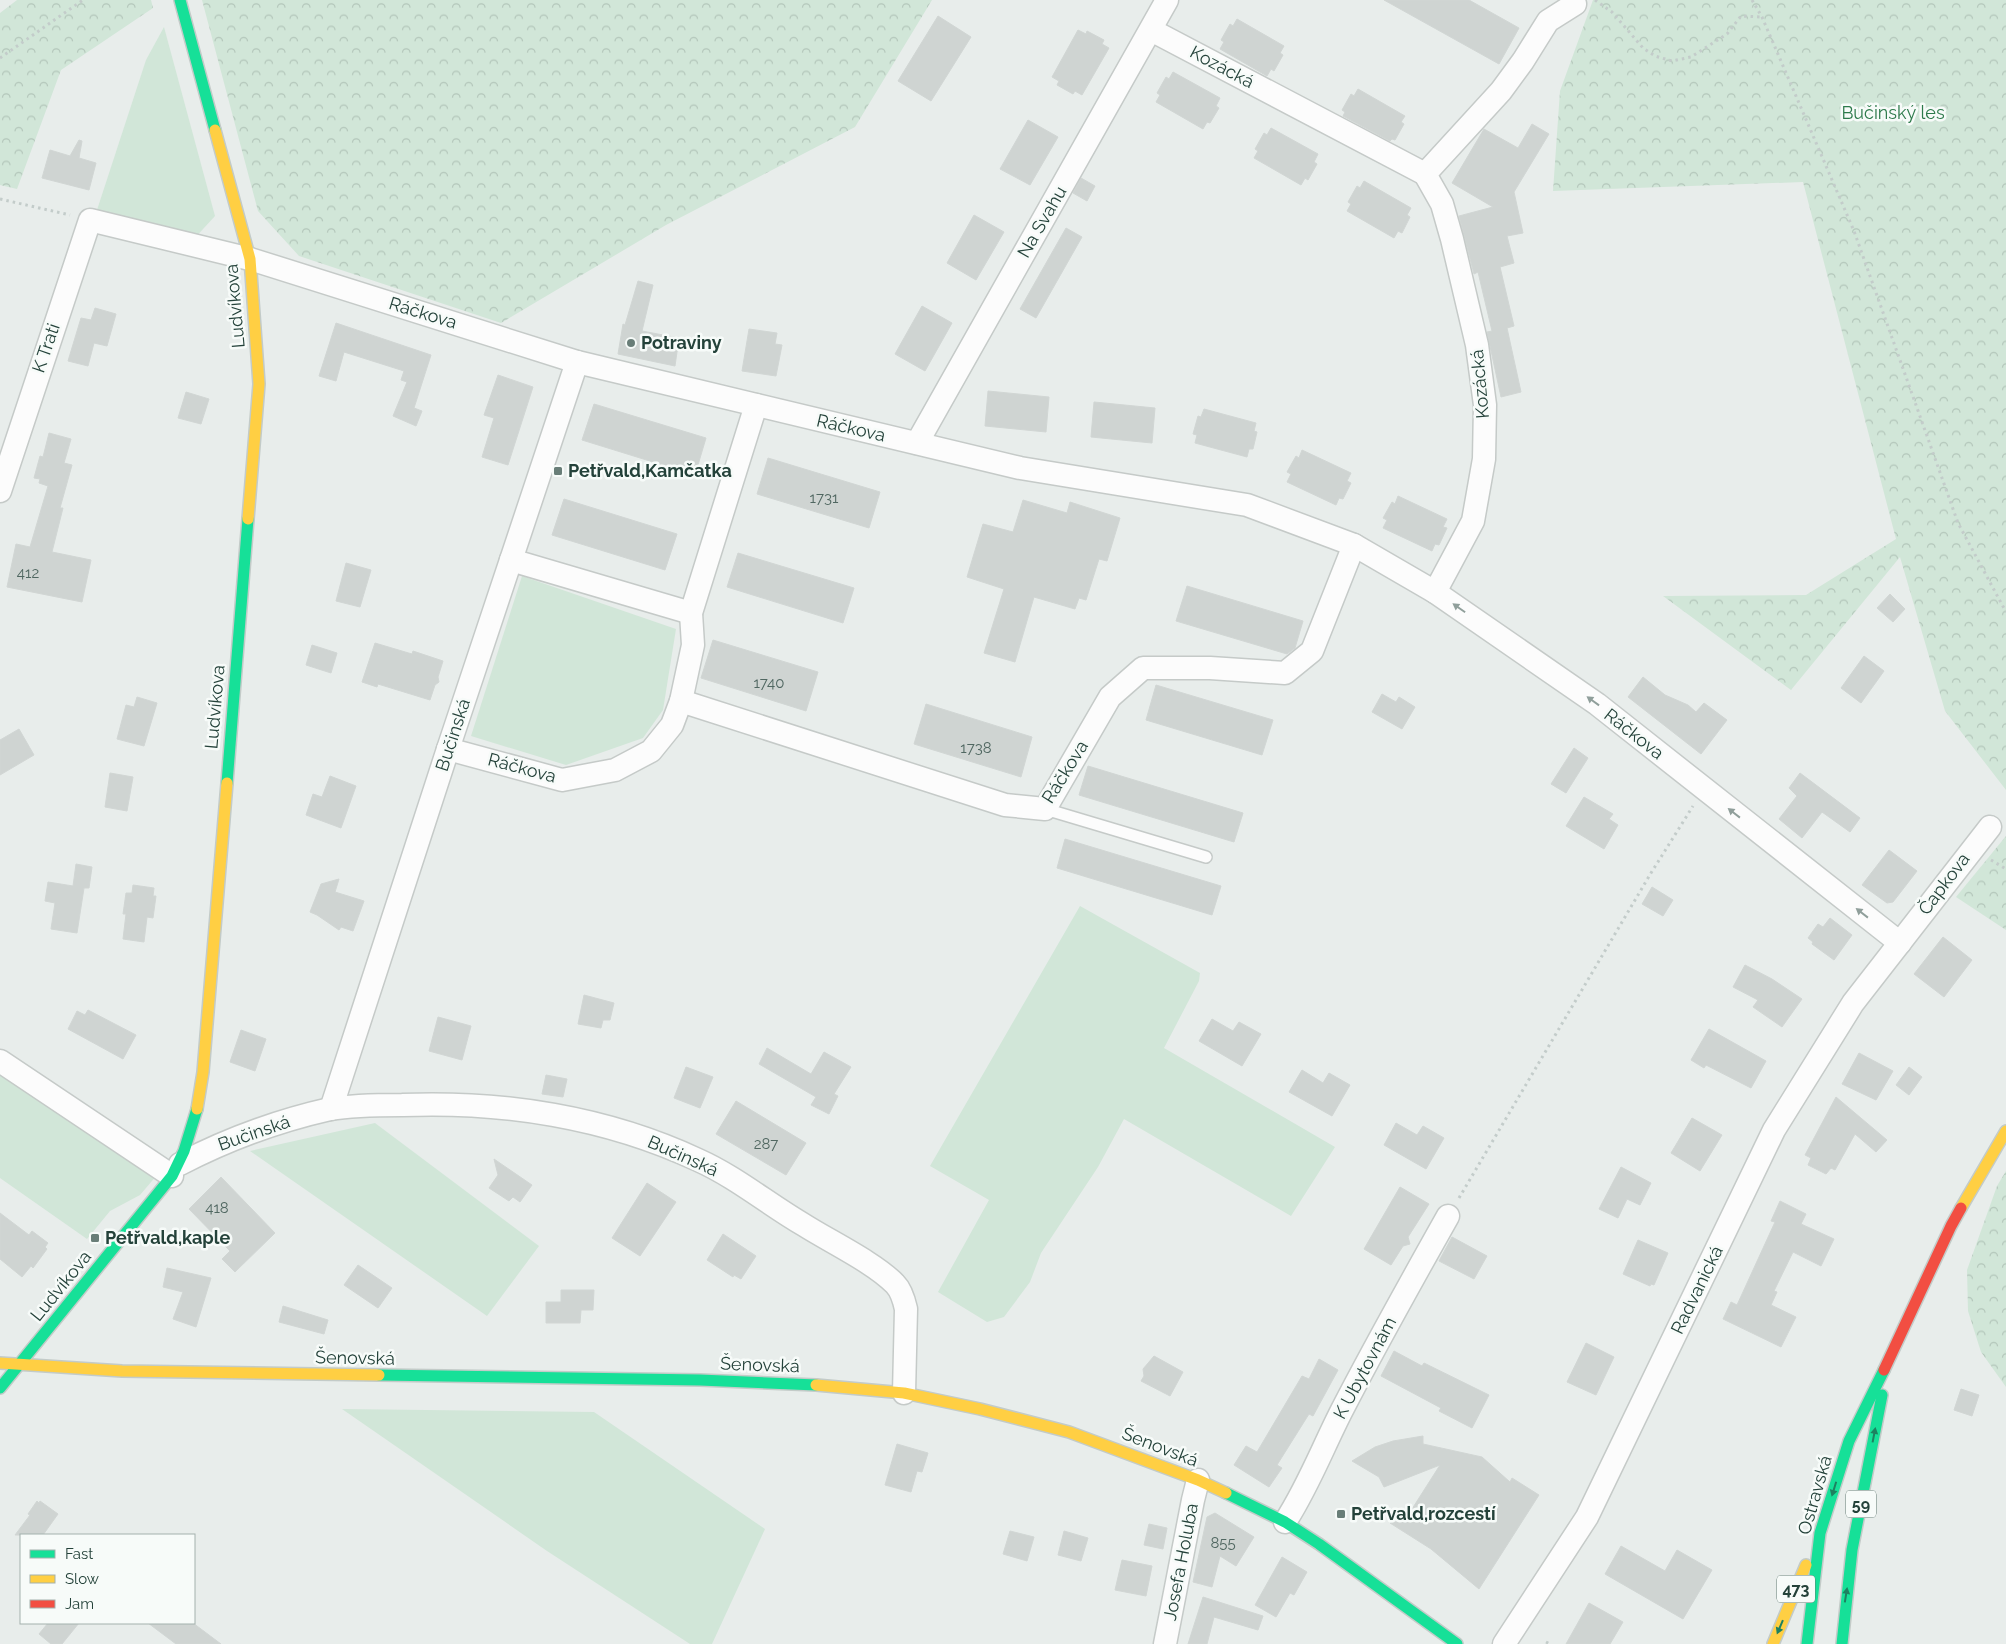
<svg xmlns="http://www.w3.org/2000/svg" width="2006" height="1644" font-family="Raleway,sans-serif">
<defs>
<pattern id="forest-crowns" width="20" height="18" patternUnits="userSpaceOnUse" patternTransform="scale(1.25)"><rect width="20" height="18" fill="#d1e6d8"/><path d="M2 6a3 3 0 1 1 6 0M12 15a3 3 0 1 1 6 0" fill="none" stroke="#b3c6ba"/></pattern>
</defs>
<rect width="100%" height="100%" fill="#e8edeb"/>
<g fill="#d1e6d8">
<path d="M164,27L215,216L192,241L96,213L146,60Z"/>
<path d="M522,576L676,629L663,710L643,738L566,765L471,736Z"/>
<path d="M1080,906L1200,973L1199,981L1164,1048L1335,1147L1291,1216L1124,1119L1098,1167L1041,1253L1030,1282L1004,1317L987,1322L938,1292L989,1200L930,1166Z"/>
<path d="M0,1063L157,1175L140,1195L110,1211L87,1239L0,1178Z"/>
<path d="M375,1123L539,1246L487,1316L250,1151Z"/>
<path d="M342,1409L594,1412L765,1529L712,1644H690L547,1551Z"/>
</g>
<g fill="url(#forest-crowns)">
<path d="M17,0H151L153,8L61,70L17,189L0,185V13Z"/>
<path d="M202,0H932L855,127L666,225L501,323L299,256L258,211Z"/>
<path d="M1593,0H2006V790L1945,711L1900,557L1791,690L1663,596L1806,595L1896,539L1803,182L1553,191L1560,91Z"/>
<path d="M2006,836V930L1956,897Z"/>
<path d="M2006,1171V1387L1981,1352L1968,1311L1967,1270L1997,1186Z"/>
</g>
<g fill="#cfd4d2" stroke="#d1d6d4">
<path d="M1384,0H1469L1519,28L1499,64Z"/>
<path d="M938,16L971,37L931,101L898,81Z"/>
<path d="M1237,19L1284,46L1280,53L1283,55L1274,71L1271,69L1267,76L1220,49L1224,42L1221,40L1230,24L1233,26Z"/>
<path d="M1078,30L1086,34L1087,31L1104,40L1102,44L1109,48L1082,95L1075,91L1073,94L1057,85L1059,81L1052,77Z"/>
<path d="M1173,72L1220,98L1216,106L1219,108L1210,123L1207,122L1203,129L1156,102L1160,95L1157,93L1166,77L1169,79Z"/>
<path d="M1358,89L1405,116L1401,122L1404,124L1395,140L1392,139L1390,141L1343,116L1345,112L1342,110L1351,94L1354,96Z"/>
<path d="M1028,120L1058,137L1030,185L1000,169Z"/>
<path d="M1532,124L1549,134L1514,192L1523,233L1507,236L1514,263L1500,267L1514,326L1507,328L1521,392L1501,397L1487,332L1492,331L1478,272L1474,274L1459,216L1493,207L1452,183L1484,129L1518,148Z"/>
<path d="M1271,128L1318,154L1314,162L1317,164L1308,180L1305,178L1301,185L1254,158L1258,151L1255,149L1264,133L1267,135Z"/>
<path d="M79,140L82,141L79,158L96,163L89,190L42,178L50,150L70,156Z"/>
<path d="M1081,178L1095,186L1087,201L1073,193Z"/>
<path d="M1364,181L1411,208L1407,215L1410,217L1402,233L1398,231L1394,238L1347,211L1351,204L1348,202L1357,186L1360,188Z"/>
<path d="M974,215L1004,232L976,280L947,263Z"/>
<path d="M1066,228L1082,237L1036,318L1020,309Z"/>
<path d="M638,281L653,285L642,331L679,338L675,366L618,354L623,324L625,325Z"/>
<path d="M922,306L952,323L925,371L895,354Z"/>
<path d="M95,308L116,314L107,346L94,343L88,366L68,361L81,318L91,320Z"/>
<path d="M336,323L431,355L414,408L422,411L416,426L393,416L407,382L401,380L404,371L344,352L336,381L319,376Z"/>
<path d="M749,329L777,333L775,344L782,345L776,376L742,371Z"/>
<path d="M498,375L533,387L508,465L482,457L494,418L484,415Z"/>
<path d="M988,391L1049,397L1046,432L985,426Z"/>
<path d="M186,392L209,399L201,424L178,418Z"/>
<path d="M1094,402L1155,408L1152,443L1091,437Z"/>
<path d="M594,404L706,438L695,475L582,440Z"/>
<path d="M1204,409L1256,423L1254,431L1257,432L1253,449H1249L1247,457L1195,443L1197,435L1193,434L1198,416L1201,417Z"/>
<path d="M49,433L71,439L64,463L72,465L60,508H63L52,552L91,560L82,602L7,587L16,544L30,547L48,486L39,483L40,479L34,478L40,456L43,457Z"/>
<path d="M1302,450L1351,473L1347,481L1351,483L1343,499L1339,498L1336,505L1287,482L1291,474L1287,472L1296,456L1299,458Z"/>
<path d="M768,458L880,492L869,528L757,494Z"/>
<path d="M1398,496L1447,519L1443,527L1447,528L1439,545L1435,544L1432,551L1383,528L1387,520L1383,518L1392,502L1395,504Z"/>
<path d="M564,499L677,534L665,570L552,535Z"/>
<path d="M1023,500L1067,513L1070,502L1120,518L1107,561L1099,559L1086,600L1079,598L1075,609L1034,597L1015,662L984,653L1004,589L967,577L983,524L1013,532Z"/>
<path d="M738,553L854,588L843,623L727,587Z"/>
<path d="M346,563L371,570L360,607L336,601Z"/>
<path d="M1187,586L1303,621L1295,648L1287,654L1176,621Z"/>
<path d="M1890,594L1905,609L1893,622L1877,608Z"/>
<path d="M713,640L818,672L806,711L701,678Z"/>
<path d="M375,643L412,654L413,651L443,661L438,677L439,682L435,685L430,700L378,684L377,687L362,682Z"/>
<path d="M312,645L337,653L331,673L306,665Z"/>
<path d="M1864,656L1884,671L1861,703L1841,688Z"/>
<path d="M1643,677L1665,695L1688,705L1696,712L1704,703L1727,720L1701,754L1628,697Z"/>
<path d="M1156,685L1273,720L1262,755L1146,720Z"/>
<path d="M1382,694L1396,702L1399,697L1415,707L1402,729L1372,712Z"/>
<path d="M137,697L157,703L144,746L117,739L126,705L134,707Z"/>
<path d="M926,704L1032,737L1021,777L914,744Z"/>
<path d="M19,729L34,755L0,775V740Z"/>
<path d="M1574,748L1588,758L1566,793L1551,784Z"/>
<path d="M1088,766L1243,813L1234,842L1079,795Z"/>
<path d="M110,773L133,777L127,811L105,807Z"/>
<path d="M1800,773L1860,818L1850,832L1822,812L1802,838L1779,819L1797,796L1789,788Z"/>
<path d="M330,776L356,786L341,828L306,815L313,794L322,797Z"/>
<path d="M1584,797L1613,814L1609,819L1618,825L1604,849L1566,826Z"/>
<path d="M1065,839L1221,886L1212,915L1057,868Z"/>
<path d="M1889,850L1917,871L1893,902L1887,903L1862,885Z"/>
<path d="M76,864L92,867L89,888H84L77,933L51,929L55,903L45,901L48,882L73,886Z"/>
<path d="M339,879L335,892L364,901L353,931L341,927L339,930L317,915L310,912L321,884Z"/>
<path d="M133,885L154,888L153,896H156L153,918L147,917L144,942L123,939L126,914H123L126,893H132Z"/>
<path d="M1652,887L1673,900L1663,916L1642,904Z"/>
<path d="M1830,918L1852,935L1834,960L1812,944L1813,942L1808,938L1818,924L1823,927Z"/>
<path d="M1943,937L1972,960L1944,997L1914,974Z"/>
<path d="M1745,965L1772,979L1802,999L1782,1027L1753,1007L1758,1000L1733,987Z"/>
<path d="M584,995L614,1003L610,1020H603L601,1028L578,1024Z"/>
<path d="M88,1010L136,1035L123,1059L68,1029L77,1011L85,1015Z"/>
<path d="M438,1017L471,1026L462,1060L429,1051Z"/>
<path d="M1212,1019L1233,1031L1239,1022L1261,1034L1242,1066L1199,1041Z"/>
<path d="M1709,1029L1766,1061L1751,1088L1706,1065L1704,1068L1691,1060Z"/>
<path d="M241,1030L266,1039L255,1071L230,1062Z"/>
<path d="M767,1048L811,1074L824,1052L851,1067L834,1094L838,1096L829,1114L811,1105L816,1097L759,1064Z"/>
<path d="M1859,1053L1893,1071L1876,1100L1842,1084Z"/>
<path d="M686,1067L713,1077L700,1108L674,1098Z"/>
<path d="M1909,1067L1922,1077L1909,1095L1896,1085Z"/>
<path d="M1302,1070L1323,1083L1329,1073L1350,1085L1332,1116L1289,1092Z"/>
<path d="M546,1075L567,1079L563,1097L542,1094Z"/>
<path d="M1836,1097L1887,1140L1876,1152L1855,1134L1835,1170L1831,1168L1826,1174L1808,1165L1811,1158L1805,1155Z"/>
<path d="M736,1101L806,1143L786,1175L716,1134Z"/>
<path d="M1692,1118L1722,1135L1700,1171L1671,1153Z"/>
<path d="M1396,1123L1417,1135L1423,1126L1444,1138L1426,1169L1384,1145Z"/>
<path d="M494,1159L532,1185L520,1202L513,1197L509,1201L489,1188L498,1175Z"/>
<path d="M1621,1167L1651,1183L1640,1205L1627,1199L1618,1218L1599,1209Z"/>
<path d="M221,1177L275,1233L235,1272L222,1259L230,1251L189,1209Z"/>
<path d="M647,1183L676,1202L640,1256L612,1238Z"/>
<path d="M1400,1187L1429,1204L1408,1237L1410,1244L1403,1246L1391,1265L1364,1249Z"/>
<path d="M1780,1201L1806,1214L1801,1224L1834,1239L1821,1266L1793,1252L1774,1291L1777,1292L1771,1305L1796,1317L1781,1347L1723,1319L1731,1302L1737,1305L1775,1222L1771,1221Z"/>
<path d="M0,1213L29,1235L32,1231L48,1243L45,1247L47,1249L33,1268L31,1266L22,1277L0,1259Z"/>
<path d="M723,1234L756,1256L741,1279L734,1275L733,1277L707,1260Z"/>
<path d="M1452,1237L1487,1256L1474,1279L1439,1261Z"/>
<path d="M1638,1240L1668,1253L1654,1285L1651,1284L1650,1286L1623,1274Z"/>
<path d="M358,1265L392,1288L378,1308L344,1285Z"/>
<path d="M167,1268L211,1278L196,1327L173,1319L183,1292L163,1287Z"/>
<path d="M561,1290H594L593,1310H581L580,1323H546V1302H561Z"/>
<path d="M283,1306L328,1320L324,1334L279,1322Z"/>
<path d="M1586,1343L1614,1357L1596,1395L1567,1382Z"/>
<path d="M1394,1351L1422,1366L1424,1363L1489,1395L1472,1428L1439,1411L1441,1408L1381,1376Z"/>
<path d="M1154,1356L1183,1372L1170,1396L1141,1381L1144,1376L1143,1369Z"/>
<path d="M1319,1359L1338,1370L1313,1416L1309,1414L1277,1465L1282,1468L1269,1487L1234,1465L1246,1446L1257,1452L1302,1376L1309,1379Z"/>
<path d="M1961,1389L1979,1395L1972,1416L1954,1410Z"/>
<path d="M1423,1436V1444L1482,1457L1510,1482L1512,1478L1539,1495L1479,1589L1431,1549L1390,1523L1405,1520L1440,1465L1384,1487L1379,1477L1352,1461L1375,1447L1393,1441Z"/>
<path d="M897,1444L928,1453L922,1472L917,1471L911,1492L885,1485Z"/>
<path d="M37,1501L39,1503L40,1501L58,1514L43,1535H15L30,1515L28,1514Z"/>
<path d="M1215,1513L1254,1537L1236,1566L1220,1556L1212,1587L1193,1582L1207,1517Z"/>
<path d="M1149,1524L1167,1528L1163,1549L1144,1545Z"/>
<path d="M1010,1531L1034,1537L1027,1561L1003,1554Z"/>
<path d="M1064,1531L1088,1538L1081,1561L1058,1555Z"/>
<path d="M1621,1546L1665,1571L1677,1550L1712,1570L1683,1619L1605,1574Z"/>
<path d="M1282,1557L1307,1572L1294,1595L1290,1593L1276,1617L1255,1605Z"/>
<path d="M1122,1560L1152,1566L1146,1596L1115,1590Z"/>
<path d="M1203,1597L1263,1616L1258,1630L1214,1617L1207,1644H1188Z"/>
<path d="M1589,1603L1623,1622L1610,1644H1566Z"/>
<path d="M48,1623H79L62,1644H51L39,1634Z"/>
<path d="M148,1623H193L221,1644H176Z"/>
</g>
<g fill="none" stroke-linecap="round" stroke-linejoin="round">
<defs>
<path id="lane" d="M1045,809L1206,857"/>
<g id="street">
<path d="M1151,30L1425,174"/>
<path d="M917,443L1167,0"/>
<path d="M0,491L90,220L250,259L577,362L1020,468L1247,505L1354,545L1435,592L1597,704L1900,943"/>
<path d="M511,560L691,613"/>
<path d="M1435,592L1473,521L1484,459L1485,405L1477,345L1452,239L1442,204L1425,174L1501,91L1523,61L1548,21L1575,4"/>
<path d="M681,701L693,645L691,613L756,405"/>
<path d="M448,749L562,780L615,770L651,751L672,725L681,701L1005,805L1045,809L1110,697L1143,668H1210L1285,673L1312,651L1354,545"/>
<path d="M0,1061L172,1176"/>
<path d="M331,1109L448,749L577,362"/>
<path d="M180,1164C228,1139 277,1121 330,1109C353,1105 378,1105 402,1105C503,1101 606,1117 698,1160C736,1177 768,1204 804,1225C829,1241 875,1263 895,1284C901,1290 904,1300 906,1309L904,1393"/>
<path d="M1285,1522C1308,1487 1323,1447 1342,1410C1376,1344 1412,1280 1448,1216"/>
<path d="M1165,1644L1193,1500L1198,1480"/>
<path d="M1504,1644L1587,1517L1774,1130L1853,1003L1990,827"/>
</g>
<g id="fast">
<path d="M180,0L215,130"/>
<path d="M227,783L248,519"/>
<path d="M379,1375L700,1380L816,1385"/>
<path d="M0,1388L172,1176L184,1151L197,1109"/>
<path d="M1226,1493L1285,1522L1319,1544L1457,1644"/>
<path d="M1807,1644L1820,1533L1849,1441L1884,1370"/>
<path d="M1842,1644L1852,1550L1882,1395"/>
</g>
<g id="slow">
<path d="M215,130L250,259L259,384L248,519"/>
<path d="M197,1109L203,1072L227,783"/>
<path d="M1961,1208L2006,1131"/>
<path d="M0,1363L122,1371L379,1375"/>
<path d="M816,1385L904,1393L980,1409L1069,1432L1198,1480L1226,1493"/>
<path d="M1773,1644L1806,1565"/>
</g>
<path id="jam" d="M1884,1370L1951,1226L1961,1208"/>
</defs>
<use href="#lane" stroke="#c5cac8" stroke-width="14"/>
<use href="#street" stroke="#c5cac8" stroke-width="25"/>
<use href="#fast" stroke="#c3cbc8" stroke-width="14"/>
<use href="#slow" stroke="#c3cbc8" stroke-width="14"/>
<use href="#jam" stroke="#c3cbc8" stroke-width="14"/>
<g stroke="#c3ccca" stroke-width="3" stroke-dasharray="2.5 4" stroke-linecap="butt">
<path d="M1595,0L1612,12L1643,48L1655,56L1672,61L1691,57L1727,34L1741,16L1761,17"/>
<path d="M1752,0L1762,17L1854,231L1958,523L2006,612"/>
<path d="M0,58L83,0"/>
<path d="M0,199L70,215"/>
<path d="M1991,860L2006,869"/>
<path d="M1459,1198L1651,873L1693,806"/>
<path d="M1546,1642L1550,1644"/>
</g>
<use href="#lane" stroke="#fcfcfc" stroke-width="11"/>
<use href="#street" stroke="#fcfcfc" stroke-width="22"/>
<use href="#fast" stroke="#16e098" stroke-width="11"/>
<use href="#slow" stroke="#ffcf43" stroke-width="11"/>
<use href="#jam" stroke="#f24e42" stroke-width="11"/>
</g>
<defs><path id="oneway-solid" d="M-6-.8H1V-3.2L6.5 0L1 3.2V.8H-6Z" transform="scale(1.25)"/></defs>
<g fill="#909f9b">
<use href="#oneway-solid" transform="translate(1459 608) rotate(-145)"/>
<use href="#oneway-solid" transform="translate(1593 701) rotate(-144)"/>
<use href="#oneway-solid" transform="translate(1734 813) rotate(-142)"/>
<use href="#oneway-solid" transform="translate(1862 913) rotate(-142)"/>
</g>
<g fill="#1e8160">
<use href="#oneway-solid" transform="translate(1874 1435) rotate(-79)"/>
<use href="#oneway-solid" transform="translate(1834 1489) rotate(107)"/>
<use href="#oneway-solid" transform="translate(1846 1595) rotate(-81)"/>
<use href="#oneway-solid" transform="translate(1780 1627) rotate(113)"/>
</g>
<g fill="#697e78" stroke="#f7fbf9" stroke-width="2">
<circle cx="631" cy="343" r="5"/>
<rect x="553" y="466" width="10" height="10" rx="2.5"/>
<rect x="90" y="1233" width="10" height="10" rx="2.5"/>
<rect x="1336" y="1509" width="10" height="10" rx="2.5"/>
</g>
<g text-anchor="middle" stroke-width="5" stroke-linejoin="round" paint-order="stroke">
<g font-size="15" fill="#506761">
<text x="824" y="503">1731</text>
<text x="28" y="578">412</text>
<text x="769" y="688">1740</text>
<text x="976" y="753">1738</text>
<text x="766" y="1149">287</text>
<text x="217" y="1213">418</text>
<text x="1223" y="1548">855</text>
</g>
<g fill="#f7fbf9" stroke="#637a73" stroke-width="1">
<rect x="1846" y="1490.5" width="30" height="27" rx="4"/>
<rect x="1777" y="1575.5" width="38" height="27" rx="4"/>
</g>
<g font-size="16" font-weight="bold" fill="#24423a">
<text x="1861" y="1510">59</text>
<text x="1796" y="1595">473</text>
</g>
<g font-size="18" fill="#24423a" stroke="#f7fbf9">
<text transform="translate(1222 67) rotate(28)" y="6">Kozácká</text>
<text transform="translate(1042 222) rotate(-60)" y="6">Na Svahu</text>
<text transform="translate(235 306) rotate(-95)" y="6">Ludvíkova</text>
<text transform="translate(423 313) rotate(17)" y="6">Ráčkova</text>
<text transform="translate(46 348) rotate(-71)" y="6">K Trati</text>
<text transform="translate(1480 384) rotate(-95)" y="6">Kozácká</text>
<text transform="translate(851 428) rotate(13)" y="6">Ráčkova</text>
<text transform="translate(215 707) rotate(-85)" y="6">Ludvíkova</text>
<text transform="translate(1634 734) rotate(38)" y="6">Ráčkova</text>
<text transform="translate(453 735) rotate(-72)" y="6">Bučinská</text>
<text transform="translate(522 768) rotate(15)" y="6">Ráčkova</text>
<text transform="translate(1065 772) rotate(-58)" y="6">Ráčkova</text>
<text transform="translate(1944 884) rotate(-53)" y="6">Čapkova</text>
<text transform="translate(254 1133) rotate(-19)" y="6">Bučinská</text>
<text transform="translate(683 1156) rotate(24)" y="6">Bučinská</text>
<text transform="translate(61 1286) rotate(-51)" y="6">Ludvíkova</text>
<text transform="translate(1697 1290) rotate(-64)" y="6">Radvanická</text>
<text transform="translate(355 1358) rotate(1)" y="6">Šenovská</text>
<text transform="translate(760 1365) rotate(2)" y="6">Šenovská</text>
<text transform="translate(1365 1368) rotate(-62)" y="6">K Ubytovnám</text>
<text transform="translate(1160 1447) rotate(21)" y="6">Šenovská</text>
<text transform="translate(1815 1495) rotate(-74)" y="6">Ostravská</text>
<text transform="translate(1181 1562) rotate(-79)" y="6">Josefa Holuba</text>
</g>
<g font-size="18" fill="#2d7a4b" stroke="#f7fbf9">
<text x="1893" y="119">Bučinský les</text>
</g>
<g font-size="18" font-weight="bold" fill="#24423a" stroke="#f7fbf9" text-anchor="start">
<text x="641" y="349">Potraviny</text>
<text x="568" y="477">Petřvald,Kamčatka</text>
<text x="105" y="1244">Petřvald,kaple</text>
<text x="1351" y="1520">Petřvald,rozcestí</text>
</g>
</g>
<rect x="20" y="1534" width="175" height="90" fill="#f7fbf9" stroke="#a3b1ad"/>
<rect x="30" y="1550" width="25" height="8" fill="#16e098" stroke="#a3b1ad"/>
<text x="65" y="1559" font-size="15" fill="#24423a">Fast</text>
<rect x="30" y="1575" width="25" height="8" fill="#ffcf43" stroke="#a3b1ad"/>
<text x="65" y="1584" font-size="15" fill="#24423a">Slow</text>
<rect x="30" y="1600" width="25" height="8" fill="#f24e42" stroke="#a3b1ad"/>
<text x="65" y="1609" font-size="15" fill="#24423a">Jam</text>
</svg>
